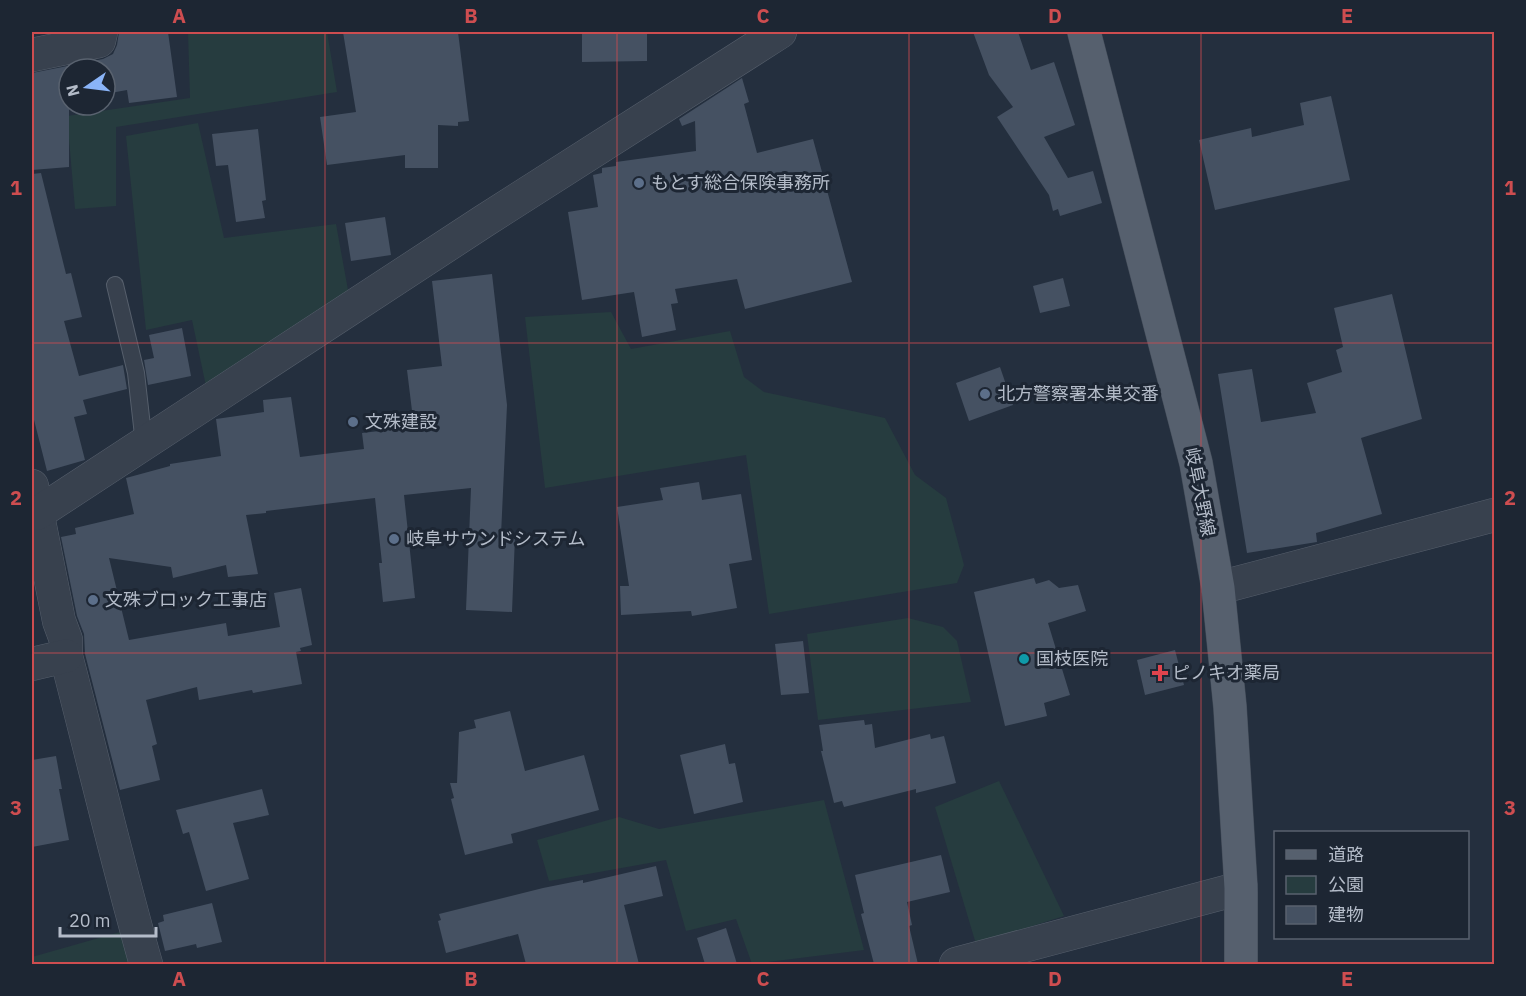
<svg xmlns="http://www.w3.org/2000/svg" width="1526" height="996" font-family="'IBM Plex Sans','Noto Sans JP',sans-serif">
<rect width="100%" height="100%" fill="#242f3e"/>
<g fill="#263c3f">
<path d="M188,32H327L337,92L116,127V206L75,209L67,116L190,98Z"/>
<path d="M198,123L224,238L336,224L350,301L207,391L192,320L146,330L126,136Z"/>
<path d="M611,312L631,349L730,331L744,377L764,392L885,418L915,475L946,498L964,565L957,583L769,614L746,455L545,488L525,317Z"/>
<path d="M908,618L943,627L957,641L971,702L818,720L807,634Z"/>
<path d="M999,781L1064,916L976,944L935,807Z"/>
<path d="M824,800L864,950L752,964L736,919L686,931L666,860L549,881L537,840L619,817L659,829Z"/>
<path d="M120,932L129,964H32V957Z"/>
</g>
<g fill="#455162">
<path d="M119,32H168L177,97L129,103L127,90L105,94V69H69V167L32,170V73L103,59L113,54L117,45Z"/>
<path d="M343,32H458L469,121L458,122V126L438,125V168H405V155L327,165L320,117L356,112Z"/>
<path d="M582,32H647V61L582,62Z"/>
<path d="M973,32H1018L1031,70L1054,62L1075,125L1044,137L1068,178L1093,171L1102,203L1060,216L1058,209L1053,211L1049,195L997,117L1013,107L989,75Z"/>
<path d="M742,78L749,102L744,104L757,153L813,139L852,282L745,309L737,279L675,289L678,303L671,304L676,330L642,337L634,292L582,300L568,212L598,207L593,175L602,173V168L616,166V162L696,151L695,121L682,126L679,119Z"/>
<path d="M1331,96L1350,180L1215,210L1199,140L1251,128L1252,137L1304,125L1300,103Z"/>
<path d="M258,129L266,200L262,201L265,218L236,222L228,165L216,166L212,134Z"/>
<path d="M41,173L66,274L71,273L82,317L64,321L79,376L123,365L127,389L83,400L87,414L74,417L85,460L47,471L32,412V174Z"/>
<path d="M385,217L391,255L351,261L345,223Z"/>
<path d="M492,274L507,405L501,535L515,536L512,612L466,610L471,488L404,495L415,598L383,602L379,563H382L375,498L266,511V513L246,515L258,574L228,577L226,565L173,578L171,567L109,558L129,640L226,623L228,636L280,627L274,593L301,588L312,645L300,648L301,651L296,652L302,684L253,693L252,690L199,700L197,687L146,700L157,744L152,746L160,780L120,790L85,654L84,634L77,616L61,537L76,534L75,528L134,514L126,478L170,466V464L221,456L216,419L264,412L263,400L291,397L300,457L364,449L362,433L414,427L407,370L442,366L432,281Z"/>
<path d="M1063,278L1070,306L1040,313L1033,286Z"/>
<path d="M1392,294L1422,419L1361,438L1382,514L1316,533L1317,542L1247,553L1218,374L1252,369L1261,422L1316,413L1307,383L1342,372L1336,350L1343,347L1334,308Z"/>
<path d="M182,328L191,376L148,385L144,360L154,358L149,335Z"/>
<path d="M1000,367L1013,405L969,421L956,383Z"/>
<path d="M699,482L702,500L741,494L752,560L729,564L737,608L692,616L691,611L621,615L620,586H629L617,507L663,500L660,488Z"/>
<path d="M1034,578L1036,584L1049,580L1059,588L1078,585L1086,611L1048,623L1070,695L1044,703L1047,716L1005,726L974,592Z"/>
<path d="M803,641L809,693L781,695L775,644Z"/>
<path d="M1175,650L1184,685L1145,695L1137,660Z"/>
<path d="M510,711L525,771L584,755L599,810L511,834L513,843L465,855L451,799L454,798L450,783H457L459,732L476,728L474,720Z"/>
<path d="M864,720L865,725L872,724L875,748L930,734L931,739L944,736L956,783L916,793V789L844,807L842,801L834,803L821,751H823L819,725Z"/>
<path d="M725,744L729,764L735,763L743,802L694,814L680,755Z"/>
<path d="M56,756L62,789H59L69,840L32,847V760Z"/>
<path d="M262,789L269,815L233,823L249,879L206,891L189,832L183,834L176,810Z"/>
<path d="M941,855L950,892L907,902L912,925L909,926L918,964H874L861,914L864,913L855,875Z"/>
<path d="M656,866L663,896L624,905L639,964H526L518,934L446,953L438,921L441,920L439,914L543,888L583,880V883Z"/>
<path d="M212,903L222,942L197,948L196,944L165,951L158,923L164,921L163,915Z"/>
<path d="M726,928L737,964H705L697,938Z"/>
</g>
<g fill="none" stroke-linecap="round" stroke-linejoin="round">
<defs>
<path id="service" d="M115,285L136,373L144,444"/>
<g id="minor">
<path d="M32,55L99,41L101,32"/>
<path d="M32,486L59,621L66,640V656C93,759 117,862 146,964"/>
<path d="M38,513L484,221L780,32"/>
<path d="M1218,588L1494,515"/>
<path d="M32,664L66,656"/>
<path d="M956,964L1241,888"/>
</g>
<path id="primary" d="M1084,32L1196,463L1218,588L1230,707L1241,888V964"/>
</defs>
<use href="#service" stroke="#565f6c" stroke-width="18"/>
<use href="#minor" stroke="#565f6c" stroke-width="34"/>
<use href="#primary" stroke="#414a57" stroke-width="34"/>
<use href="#service" stroke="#38414e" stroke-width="16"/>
<use href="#minor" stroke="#38414e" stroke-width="33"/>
<use href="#primary" stroke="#56606e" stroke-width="33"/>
</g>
<path fill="none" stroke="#ce4d50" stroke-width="1.5" stroke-opacity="0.55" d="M325,32V964M617,32V964M909,32V964M1201,32V964M32,343H1494M32,653H1494"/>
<g fill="#5c6f8a" stroke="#1d2633" stroke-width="2">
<circle cx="639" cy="183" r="6"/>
<circle cx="985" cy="394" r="6"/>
<circle cx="353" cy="422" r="6"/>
<circle cx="394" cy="539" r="6"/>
<circle cx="93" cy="600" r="6"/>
</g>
<circle fill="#0f9aa8" stroke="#1d2633" stroke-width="2" cx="1024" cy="659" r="6"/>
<path fill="#e0444e" stroke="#1d2633" stroke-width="2" d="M1157 664h6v6h6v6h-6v6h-6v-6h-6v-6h6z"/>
<g text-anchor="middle" stroke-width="6" stroke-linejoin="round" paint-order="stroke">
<g font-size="18" fill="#b4bcc9" stroke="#1d2633" text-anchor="start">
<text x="651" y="189">もとす総合保険事務所</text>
<text x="997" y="400">北方警察署本巣交番</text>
<text x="365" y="428">文殊建設</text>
<text x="406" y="545">岐阜サウンドシステム</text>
<text x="105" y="606">文殊ブロック工事店</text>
<text x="1036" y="665">国枝医院</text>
<text x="1172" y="679">ピノキオ薬局</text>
</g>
<g font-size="18" fill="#b4bcc9" stroke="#1d2633">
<text transform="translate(1200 492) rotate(79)" y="6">岐阜大野線</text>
</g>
</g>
<rect width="1526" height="996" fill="none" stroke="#1d2633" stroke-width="66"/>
<rect x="1274" y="831" width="195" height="108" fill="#1d2633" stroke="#59626f" stroke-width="1.5"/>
<rect x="1286" y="850" width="30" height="9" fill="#56606e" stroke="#59626f" stroke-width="1.5"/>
<text x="1328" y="861" font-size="18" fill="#b4bcc9">道路</text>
<rect x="1286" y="876" width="30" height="18" fill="#263c3f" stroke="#59626f" stroke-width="1.5"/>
<text x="1328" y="891" font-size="18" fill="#b4bcc9">公園</text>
<rect x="1286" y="906" width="30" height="18" fill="#455162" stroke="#59626f" stroke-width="1.5"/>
<text x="1328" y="921" font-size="18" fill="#b4bcc9">建物</text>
<g transform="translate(87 87) rotate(256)"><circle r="28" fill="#1d2633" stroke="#59626f" stroke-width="1.5"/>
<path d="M0-4.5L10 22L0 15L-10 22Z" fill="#8ab4f8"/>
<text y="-9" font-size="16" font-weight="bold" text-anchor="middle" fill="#b4bcc9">N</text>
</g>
<path d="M60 927v9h96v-9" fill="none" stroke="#b4bcc9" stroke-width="3"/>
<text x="69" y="927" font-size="18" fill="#b4bcc9" stroke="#1d2633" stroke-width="4.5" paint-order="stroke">20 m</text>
<rect x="33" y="33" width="1460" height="930" fill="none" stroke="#ce4d50" stroke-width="2"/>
<g font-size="20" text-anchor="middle" font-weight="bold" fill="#ce4d50">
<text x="179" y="23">A</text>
<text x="471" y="23">B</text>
<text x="763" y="23">C</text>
<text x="1055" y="23">D</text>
<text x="1347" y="23">E</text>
<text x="16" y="195">1</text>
<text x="1510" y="195">1</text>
<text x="16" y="505">2</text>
<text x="1510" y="505">2</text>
<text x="16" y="815">3</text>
<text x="1510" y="815">3</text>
<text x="179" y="986">A</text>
<text x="471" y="986">B</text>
<text x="763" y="986">C</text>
<text x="1055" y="986">D</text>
<text x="1347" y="986">E</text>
</g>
</svg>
